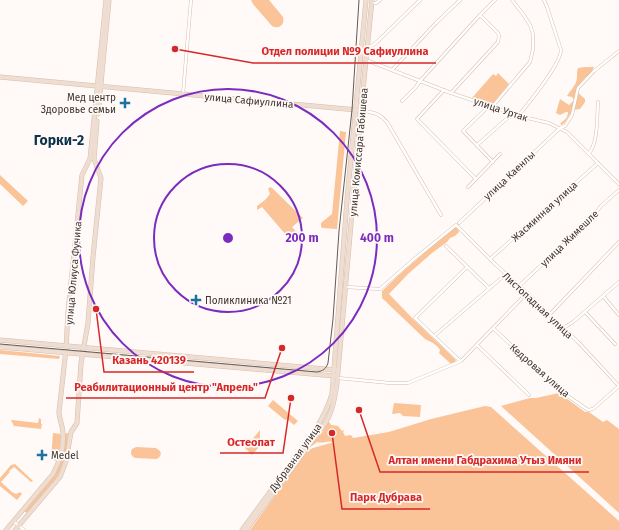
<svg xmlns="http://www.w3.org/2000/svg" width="619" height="530" font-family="'Fira Sans',sans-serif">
<rect width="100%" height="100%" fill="#fffaf7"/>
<g fill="#fac398">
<path d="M251,0H269L283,17C285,24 279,30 272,26L253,4Z"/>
<path d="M585,67H594L590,75L586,77L577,87L576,91L585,99V102L580,109L573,110L565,122L562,125L560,124C564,120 568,118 568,112H566L560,115L556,113L560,99L569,105L574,100L572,97L567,96C570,91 575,86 576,82C578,77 576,73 578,68Z"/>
<path d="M498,73L509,84L492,105L472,98L493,74L496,76Z"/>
<path d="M340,131L346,132L337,229L322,228L321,226V223L332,214Z"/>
<path d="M0,175L28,201L23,206L0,184Z"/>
<path d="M270,187L272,188L303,218L292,227L300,236L293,243L262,207L257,210V206L265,200L270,194L268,189Z"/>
<path d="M454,227L458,228L459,232L455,236L450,238L447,242L432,253L408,274L389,294L413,319L456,360L455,362L451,364L439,353L440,350L438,347L433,343L425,339L382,298V291L401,273Z"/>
<path d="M0,350L60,356L59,359L0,354Z"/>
<path d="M559,393L585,412H589L603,422L607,420L619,429V513L501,406L530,398H536Z"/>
<path d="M273,400L298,421L294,425L287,419L285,420L268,406Z"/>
<path d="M394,403L421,405L420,417L403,416L400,413L392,414Z"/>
<path d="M485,406L491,407L619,521V530H250L307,451L313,448L334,442C328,440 323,444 317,442L312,446L311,445L323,431L328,422L330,423L331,425L338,426L342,431L344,430V431L343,432L345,436L351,435L353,438L389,432L431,419Z"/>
<path d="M39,418L41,419V424H42L41,429L14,426L11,420H12L38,423Z"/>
<path d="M260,430V446L252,455L245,448Z"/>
<path d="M53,433L60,434L61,436L59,454L56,461L51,459Z"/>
<path d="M68,433C67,445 67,457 62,468C55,484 39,500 27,513L24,511L54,475L64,434Z"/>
<path d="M136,447L156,448L160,451C162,454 160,458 156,459L135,458C131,456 130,453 132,449Z"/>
<path d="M15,464L33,481L31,482L14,467L9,471L10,472L1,482L12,492L16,494L20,492L22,494L17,500L0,486V478L11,465Z"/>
</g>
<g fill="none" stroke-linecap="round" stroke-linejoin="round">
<defs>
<g id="street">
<path d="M372,3H376L380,0"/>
<path d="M367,46H372L379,40L420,0"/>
<path d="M366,60L451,93L519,116L549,123L567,132L619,184"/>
<path d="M392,70L436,23L460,0"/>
<path d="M444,90L417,119L476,179"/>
<path d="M451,93L498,42L499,36L498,33L480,15"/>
<path d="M183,94L191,0"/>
<path d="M402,101L416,87L420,81L480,15L495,0"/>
<path d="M489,106L463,131L493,162"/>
<path d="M492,107L530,62L533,49V34L530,25L523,14L512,0"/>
<path d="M361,110C373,113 378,112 387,122L441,215"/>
<path d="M519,115C528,104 561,63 561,50L547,7L544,0"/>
<path d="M477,145L512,114"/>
<path d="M589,153C598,144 597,116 598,102"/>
<path d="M468,187L500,154"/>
<path d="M459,223L560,128L565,126L572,115L578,88L594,71L619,51"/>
<path d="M446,246L489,288"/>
<path d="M490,259L598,163"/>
<path d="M519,286L592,218L601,206L619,190"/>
<path d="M346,287L380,289L413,260L456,225L496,265L527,293L578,342L593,358L619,386"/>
<path d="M603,296L619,315"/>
<path d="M585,312L615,344"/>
<path d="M550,314L619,242"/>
<path d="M493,328L559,390L588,410L593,409L619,386"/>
<path d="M563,328L573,322L619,282"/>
<path d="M434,336L506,274"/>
<path d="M477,345L529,395"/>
<path d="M460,361L415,318L467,267"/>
<path d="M338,378L390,383H408L461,361L527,293"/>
<path d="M13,521L24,530"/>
</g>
<g id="secondary">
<path d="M0,77L357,110"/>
<path d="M98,114L109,0"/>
<path d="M0,340L336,370"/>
<path d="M0,347L335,376"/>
<path d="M6,530L53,474C60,461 64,448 63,434C63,426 59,419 59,412L66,349L68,312L82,175L90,159L106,0"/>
<path d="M15,530L60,477L66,461L71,432L77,423L81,363L88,323L93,257L101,178L94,159L97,121"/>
<path d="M242,530L314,432C322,419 328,408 332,394L347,200L366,0"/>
<path d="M246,530L326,422C333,410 335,396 337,383L361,110L372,0"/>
</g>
</defs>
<use href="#street" stroke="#d5bfaf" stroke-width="3.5"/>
<use href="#secondary" stroke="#d5bfaf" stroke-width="5"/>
<use href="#street" stroke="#fff" stroke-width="2.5"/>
<use href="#secondary" stroke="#eeddd0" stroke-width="4"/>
<path stroke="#625a55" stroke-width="1" d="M0,344L317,372C323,371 326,369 328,363L333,319L339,231L352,110L359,0"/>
</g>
<g fill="none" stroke="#7b2cbf" stroke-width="2">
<circle cx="228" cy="238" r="74"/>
<circle cx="228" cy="238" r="149"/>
</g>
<g fill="#1b71a1" stroke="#fffaf7" stroke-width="1.5">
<path d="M123 97h4v4h4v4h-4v4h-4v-4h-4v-4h4z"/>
<path d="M194 294h4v4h4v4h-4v4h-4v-4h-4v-4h4z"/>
<path d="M40 449h4v4h4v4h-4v4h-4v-4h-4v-4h4z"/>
</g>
<g text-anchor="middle" stroke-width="3.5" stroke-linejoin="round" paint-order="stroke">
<g font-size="10" fill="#3b332d" stroke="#fffaf7" text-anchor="start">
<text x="116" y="101" text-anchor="end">Мед центр<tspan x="116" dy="12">Здоровье семьи</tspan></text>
<text x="205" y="304">Поликлиника №21</text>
<text x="51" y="459">Medel</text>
</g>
<g font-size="10" fill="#3b332d" stroke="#fffaf7">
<text transform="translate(249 100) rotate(5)" y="4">улица Сафиуллина</text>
<text transform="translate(501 109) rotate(18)" y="4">улица Уртак</text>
<text transform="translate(358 152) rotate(-85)" y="4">улица Комиссара Габишева</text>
<text transform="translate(509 175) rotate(-43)" y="4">улица Каенлы</text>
<text transform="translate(544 211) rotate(-42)" y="4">Жасминная улица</text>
<text transform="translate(569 238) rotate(-44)" y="4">улица Жимешле</text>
<text transform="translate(73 273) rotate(-85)" y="4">улица Юлиуса Фучика</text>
<text transform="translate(538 305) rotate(43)" y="4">Листопадная улица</text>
<text transform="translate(540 370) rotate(41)" y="4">Кедровая улица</text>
<text transform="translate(295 457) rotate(-54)" y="4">Дубравная улица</text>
</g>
<g font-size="14" font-weight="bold" fill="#0b334a" stroke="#fffaf7">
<text x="59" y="145">Горки-2</text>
</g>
</g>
<circle cx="228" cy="238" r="6" fill="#7b2cbf" stroke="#fffaf7" stroke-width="2"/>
<g font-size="12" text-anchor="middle" font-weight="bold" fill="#7b2cbf" stroke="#fffaf7" stroke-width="3.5" stroke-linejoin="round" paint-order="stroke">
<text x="302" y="242">200 m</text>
<text x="377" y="242">400 m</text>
</g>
<path fill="none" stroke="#d62828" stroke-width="1.5" d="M175 49L253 63H436M96 309L104 372H194M282 348L265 398H66M291 398L283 453H220M359 410L380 472H589M332 433L342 509H430"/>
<g fill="#d62828" stroke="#fffaf7" stroke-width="1.5">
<circle cx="175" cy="49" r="4"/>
<circle cx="96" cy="309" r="4"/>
<circle cx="282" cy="348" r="4"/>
<circle cx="291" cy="398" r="4"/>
<circle cx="359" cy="410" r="4"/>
<circle cx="332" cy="433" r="4"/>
</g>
<g font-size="11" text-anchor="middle" font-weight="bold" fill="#d62828" stroke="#fffaf7" stroke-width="3.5" stroke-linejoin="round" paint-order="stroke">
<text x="345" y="55">Отдел полиции №9 Сафиуллина</text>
<text x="149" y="364">Казань 420139</text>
<text x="166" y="391">Реабилитационный центр "Апрель"</text>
<text x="251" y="446">Остеопат</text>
<text x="485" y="464">Алтан имени Габдрахима Утыз Имяни</text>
<text x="386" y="501">Парк Дубрава</text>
</g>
</svg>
